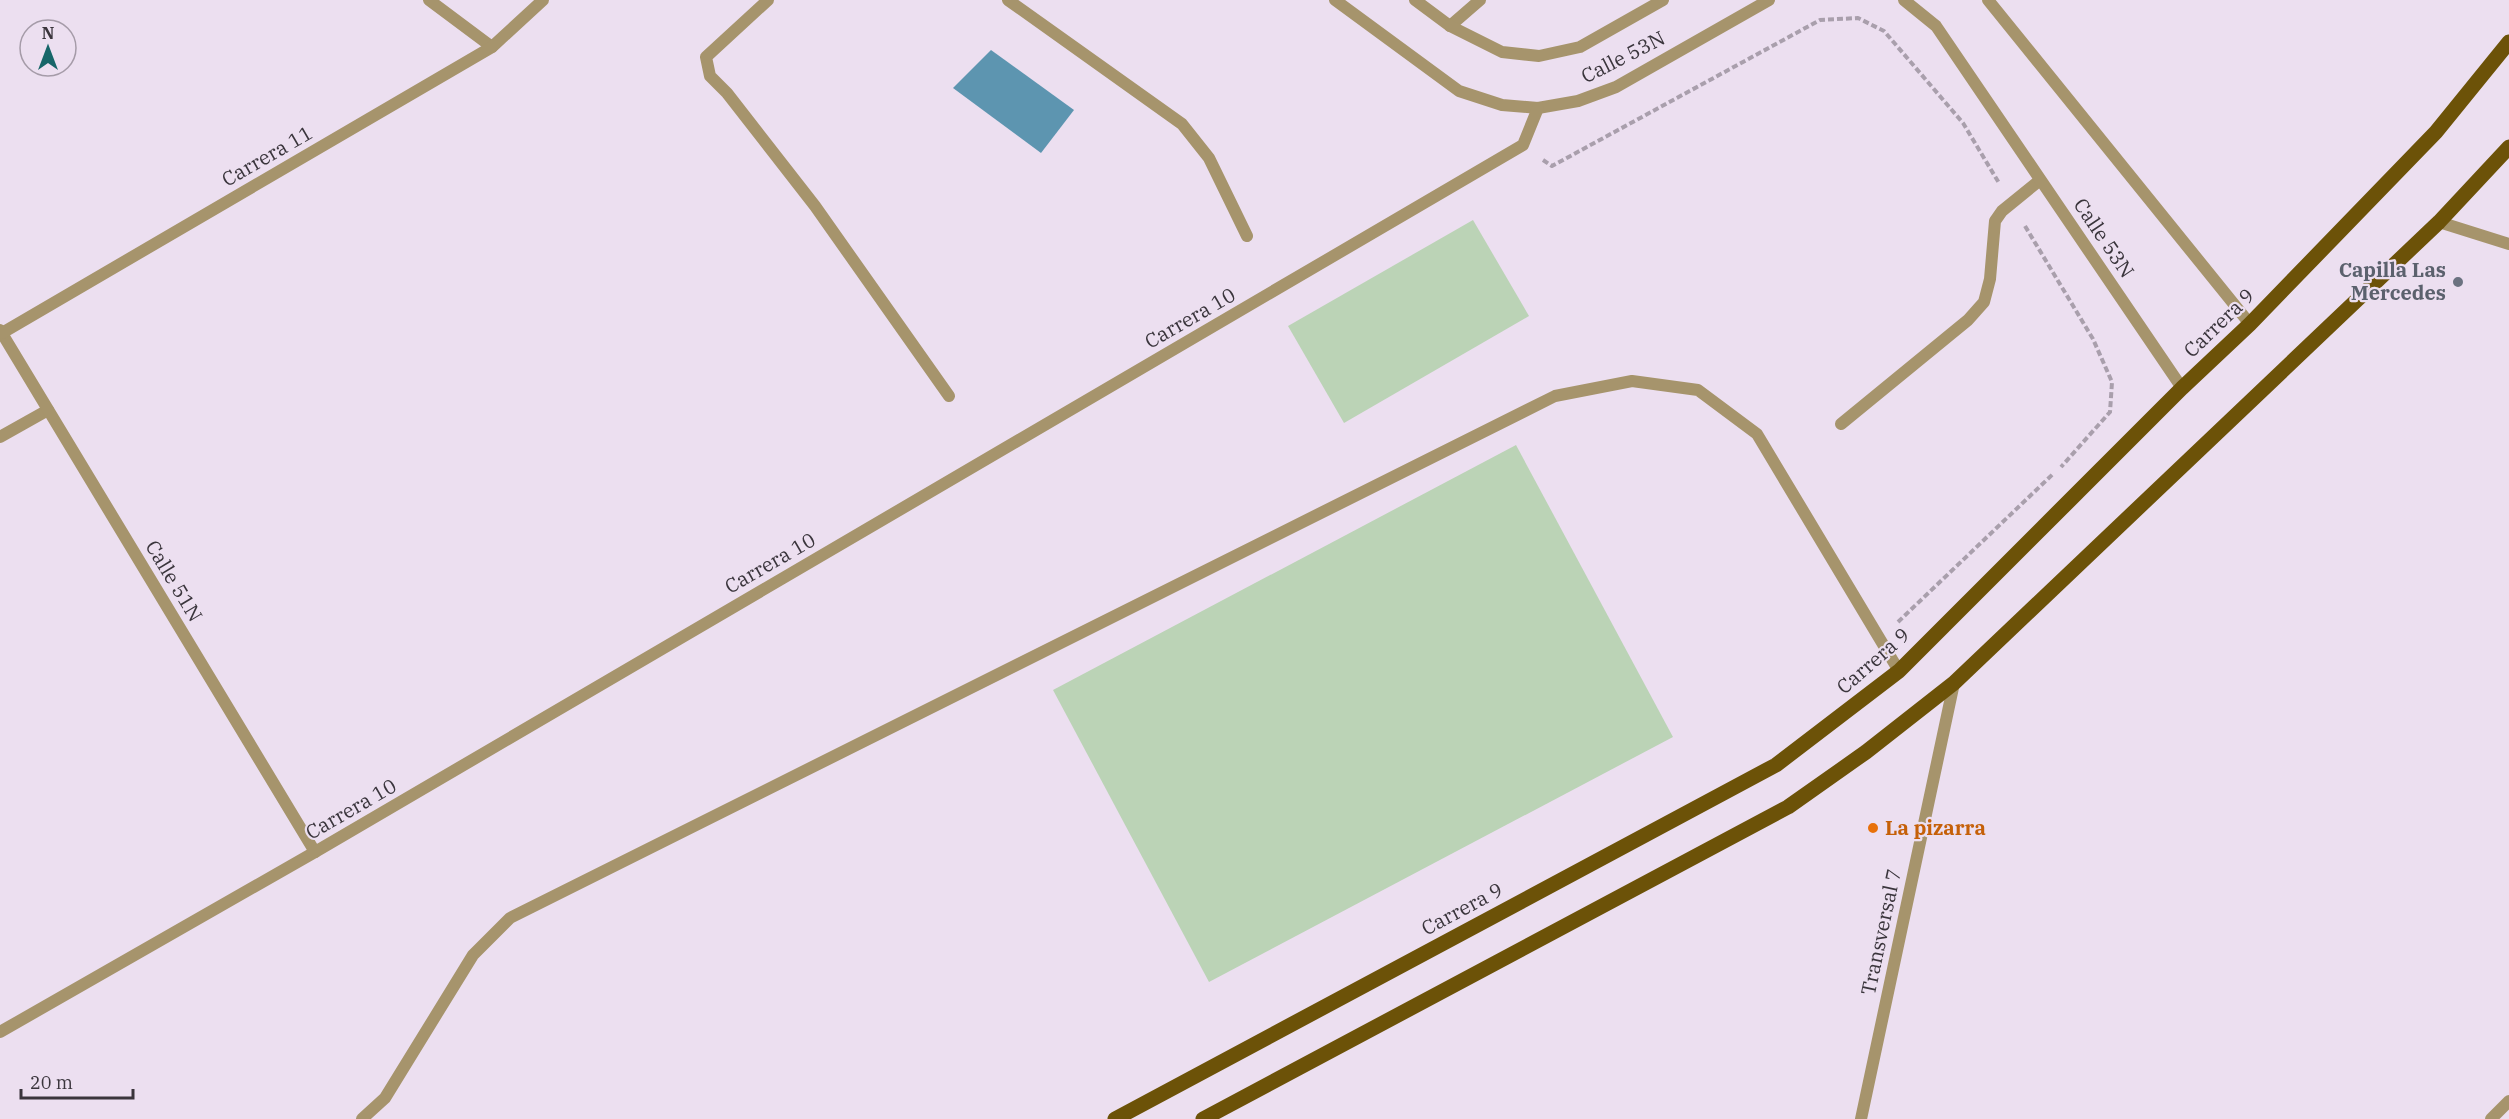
<svg xmlns="http://www.w3.org/2000/svg" width="2509" height="1119" font-family="'IBM Plex Serif',serif">
<rect width="100%" height="100%" fill="#ecdff0"/>
<g fill="#bbd3b6">
<path d="M1473,220L1529,316L1344,423L1288,326Z"/>
<path d="M1516,445L1673,737L1209,982L1053,690Z"/>
</g>
<path fill="#5d95b0" d="M991,50L1074,110L1041,153L953,88Z"/>
<g fill="none" stroke-linecap="round" stroke-linejoin="round">
<g stroke="#a99fac" stroke-width="4" stroke-dasharray="6 3" stroke-linecap="butt">
<path d="M1543,160L1552,166L1820,20L1858,18L1884,31L1963,123L1999,183"/>
<path d="M2025,226L2093,339L2112,382L2110,412L2061,467"/>
<path d="M1898,622L2053,474"/>
</g>
<g stroke="#a6946c" stroke-width="12">
<path d="M768,0L706,57L710,76L727,93L815,206L949,396"/>
<path d="M1008,0L1182,124L1209,158L1247,236"/>
<path d="M1450,26L1480,0"/>
<path d="M1841,424L1968,320L1984,302L1990,279L1995,221L2002,211L2040,180"/>
<path d="M0,437L48,410"/>
<path d="M362,1119L385,1098L473,955L510,918L1555,396L1632,381L1698,390L1757,434L1899,671"/>
</g>
<g stroke="#a6946c" stroke-width="12">
<path d="M429,0L492,47"/>
<path d="M1335,0L1459,91L1502,105L1538,108L1578,101L1616,87L1769,0"/>
<path d="M1415,0L1450,26L1502,52L1539,56L1580,47L1663,0"/>
<path d="M1904,0L1936,26L2182,388"/>
<path d="M1988,0L2250,324"/>
<path d="M2439,222L2509,244"/>
<path d="M0,330L315,852"/>
<path d="M2,333L492,47L543,0"/>
<path d="M0,1032L315,852L1523,145L1538,108"/>
<path d="M1861,1119L1954,683"/>
<path d="M2491,1119L2509,1101"/>
</g>
<g stroke="#6c5208" stroke-width="15">
<path d="M1115,1119L1776,765L1899,671L2182,388L2250,324L2436,132L2509,42"/>
<path d="M1203,1119L1788,807L1866,752L1954,683L2439,222L2509,147"/>
</g>
</g>
<circle fill="#6b7280" stroke="#ecdff0" stroke-width="2" cx="2458" cy="282" r="6"/>
<circle fill="#e8710a" stroke="#ecdff0" stroke-width="2" cx="1873" cy="828" r="6"/>
<g text-anchor="middle" stroke-width="4.5" stroke-linejoin="round" paint-order="stroke">
<g font-size="20" fill="#3a353c" stroke="#ecdff0">
<text transform="translate(1623 57) rotate(-27)" y="7">Calle 53N</text>
<text transform="translate(267 156) rotate(-30)" y="7">Carrera 11</text>
<text transform="translate(2104 238) rotate(56)" y="7">Calle 53N</text>
<text transform="translate(1190 318) rotate(-30)" y="7">Carrera 10</text>
<text transform="translate(2219 323) rotate(-44)" y="7">Carrera 9</text>
<text transform="translate(770 563) rotate(-30)" y="7">Carrera 10</text>
<text transform="translate(174 581) rotate(59)" y="7">Calle 51N</text>
<text transform="translate(1873 661) rotate(-41)" y="7">Carrera 9</text>
<text transform="translate(351 809) rotate(-30)" y="7">Carrera 10</text>
<text transform="translate(1462 909) rotate(-28)" y="7">Carrera 9</text>
<text transform="translate(1881 932) rotate(-78)" y="7">Transversal 7</text>
</g>
<g font-size="20" font-weight="bold" fill="#5b616d" stroke="#ecdff0" text-anchor="end">
<text x="2446" y="277">Capilla Las<tspan x="2446" dy="23">Mercedes</tspan></text>
</g>
<g font-size="20" font-weight="bold" fill="#c56008" stroke="#ecdff0" text-anchor="start">
<text x="1885" y="835">La pizarra</text>
</g>
</g>
<g transform="translate(48 48)"><circle r="28" fill="#ecdff0" stroke="#a59ba8" stroke-width="1.5"/>
<path d="M0-4.5L10 22L0 15L-10 22Z" fill="#176669"/>
<text y="-9" font-size="16" font-weight="bold" text-anchor="middle" fill="#3a353c">N</text>
</g>
<path d="M21 1089v9h112v-9" fill="none" stroke="#3a353c" stroke-width="3"/>
<text x="30" y="1089" font-size="18" fill="#3a353c" stroke="#ecdff0" stroke-width="4.5" paint-order="stroke">20 m</text>
</svg>
